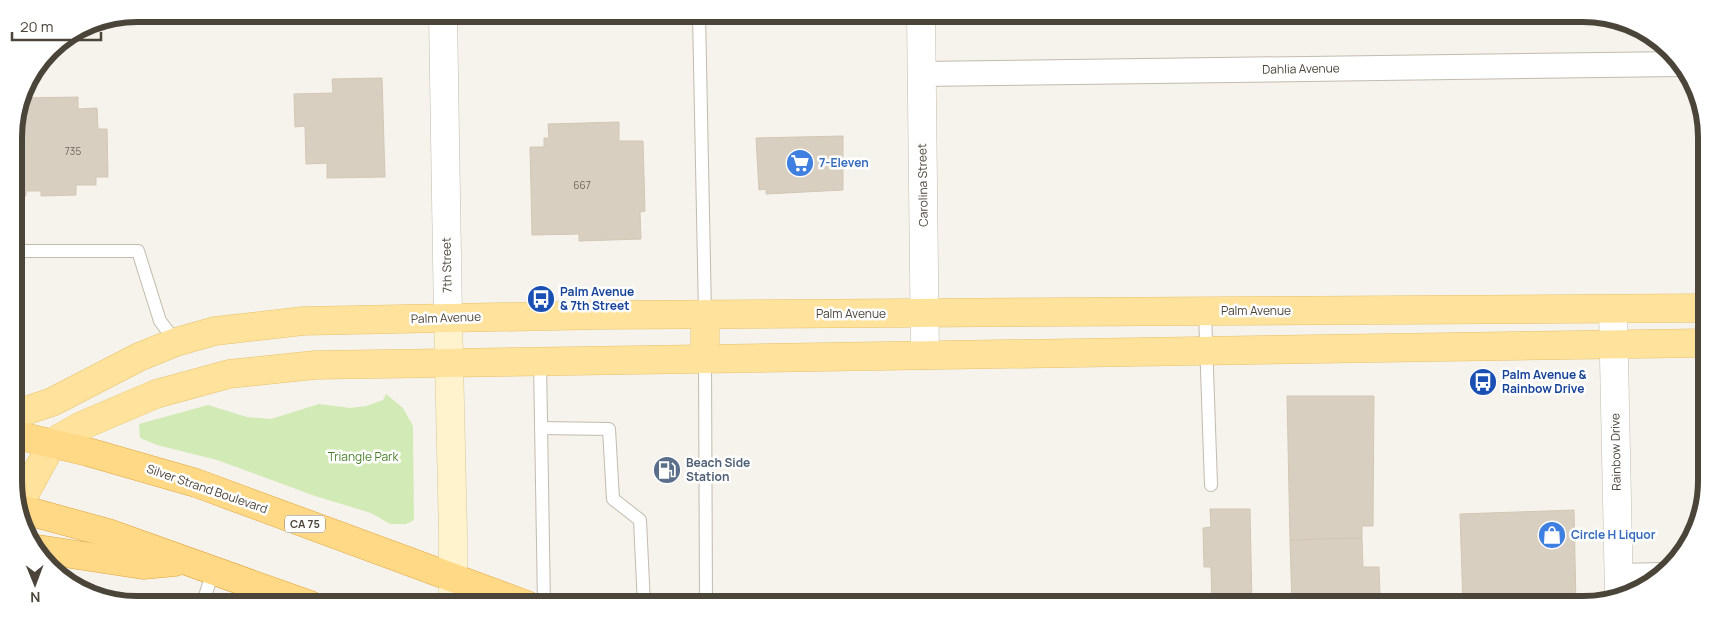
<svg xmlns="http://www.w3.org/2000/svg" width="1721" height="619" font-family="Manrope,sans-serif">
<rect width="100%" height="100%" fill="#f6f3ec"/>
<path fill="#d2eab5" d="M386,394L403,408L413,426L414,520L406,524H390L371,513L315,496L217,460L157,445L140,438L139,424L208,405L247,417L271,419L319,404L350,408L366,406L383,400Z"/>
<g fill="#d8cfc1" stroke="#d3c7b4">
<path d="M382,78L385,177L327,178V163L306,164L305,126L295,127L294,94L333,93L332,79Z"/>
<path d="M78,97V109L97,108L98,129H107L108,177H96V185H76V195L41,196V191H26V196H14V129L22,98Z"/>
<path d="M619,122V141H643L645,211L640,212L641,239L579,241V234L532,235L530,147H544V138H549L548,124Z"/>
<path d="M843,136V190L766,194V189L759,190L756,138Z"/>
<path d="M1287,396H1374L1373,526H1362V538L1290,540Z"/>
<path d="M1210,509H1250L1252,605H1204L1212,603L1211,567H1204L1203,528L1211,527Z"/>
<path d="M1574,510L1576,605H1463L1460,514Z"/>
<path d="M1362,538L1363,567H1379L1380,595L1372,596V605H1292L1290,540Z"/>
</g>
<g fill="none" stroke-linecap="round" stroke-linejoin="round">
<defs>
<g id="service">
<path d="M699,14L705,314"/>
<path d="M15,251H138L160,321L176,342"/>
<path d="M1205,312L1211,485"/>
<path d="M705,359L706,605"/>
<path d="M540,361L544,605"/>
<path d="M541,428L609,429L613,499L640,520L644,605"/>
<path d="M202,605L214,569"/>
</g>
<g id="minor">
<path d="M921,74L1680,64"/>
<path d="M1619,576L1662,575"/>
</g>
<g id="tertiary">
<path d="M443,14L448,318"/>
<path d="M921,14L925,355"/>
<path d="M1613,310L1619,595"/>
</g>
<path id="secondary" d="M448,318L453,534V605"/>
<g id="primary">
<path d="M705,359V314"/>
<path d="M16,414L52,402L139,357L176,342L215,331L303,321L603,315L1704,308"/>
<path d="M17,508L53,442L81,426L156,394L229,374L315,365L1703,343"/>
</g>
<g id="trunk">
<path d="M16,435L88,452L196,483L527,605"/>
<path d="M17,508L108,533L310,605"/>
<path d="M38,549L143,565L175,562"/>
</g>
</defs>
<use href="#service" stroke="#c2bbae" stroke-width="14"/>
<use href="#minor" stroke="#c2bbae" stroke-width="26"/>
<use href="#tertiary" stroke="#c2bbae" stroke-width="29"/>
<use href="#secondary" stroke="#d6c79b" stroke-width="29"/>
<use href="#primary" stroke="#e6c16a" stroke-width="29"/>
<use href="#trunk" stroke="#e0a43c" stroke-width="29"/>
<use href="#service" stroke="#fff" stroke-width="12"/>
<use href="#minor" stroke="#fff" stroke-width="24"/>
<use href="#tertiary" stroke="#fff" stroke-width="28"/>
<use href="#secondary" stroke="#fff3cd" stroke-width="28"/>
<use href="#primary" stroke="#ffe39c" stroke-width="28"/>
<use href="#trunk" stroke="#ffd985" stroke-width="28"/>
</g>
<defs>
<symbol id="supermarket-disc" viewBox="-11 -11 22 22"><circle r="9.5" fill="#3f7fe0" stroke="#fff"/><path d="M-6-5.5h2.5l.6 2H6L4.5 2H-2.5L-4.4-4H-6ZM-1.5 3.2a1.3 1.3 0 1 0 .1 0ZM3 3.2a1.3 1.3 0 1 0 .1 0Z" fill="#fff"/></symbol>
<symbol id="bus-disc" viewBox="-11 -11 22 22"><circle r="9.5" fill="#1a4fb4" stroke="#fff"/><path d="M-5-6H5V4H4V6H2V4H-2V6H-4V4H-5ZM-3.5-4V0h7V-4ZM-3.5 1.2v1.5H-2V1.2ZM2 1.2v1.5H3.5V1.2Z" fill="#fff"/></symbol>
<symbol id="fuel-disc" viewBox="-11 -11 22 22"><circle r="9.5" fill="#5c6f8a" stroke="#fff"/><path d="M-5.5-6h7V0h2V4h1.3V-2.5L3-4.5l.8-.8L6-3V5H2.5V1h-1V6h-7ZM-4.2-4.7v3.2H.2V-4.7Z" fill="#fff"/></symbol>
<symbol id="shop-disc" viewBox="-11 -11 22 22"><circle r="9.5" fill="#3f7fe0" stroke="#fff"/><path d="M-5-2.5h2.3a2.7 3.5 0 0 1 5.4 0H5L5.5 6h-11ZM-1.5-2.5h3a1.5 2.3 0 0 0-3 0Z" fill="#fff"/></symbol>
</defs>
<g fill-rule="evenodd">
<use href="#supermarket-disc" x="784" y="147" width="32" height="32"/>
<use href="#bus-disc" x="525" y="283" width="32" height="32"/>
<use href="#bus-disc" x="1467" y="366" width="32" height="32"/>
<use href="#fuel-disc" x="651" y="454" width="32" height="32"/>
<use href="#shop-disc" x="1536" y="519" width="32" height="32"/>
</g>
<g text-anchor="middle" stroke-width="5" stroke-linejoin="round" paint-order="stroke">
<g font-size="10" fill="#6e675b">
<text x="73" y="155">735</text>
<text x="582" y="189">667</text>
</g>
<rect fill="#fff" stroke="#817c74" stroke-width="1" x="285" y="515.5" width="40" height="17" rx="4"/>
<g font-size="11" font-weight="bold" fill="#4b4439">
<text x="305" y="528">CA 75</text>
</g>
<g font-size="12" fill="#4b4439" stroke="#fff">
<text transform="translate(1301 69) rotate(-1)" y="4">Dahlia Avenue</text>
<text transform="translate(923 185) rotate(-91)" y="4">Carolina Street</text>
<text transform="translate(447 265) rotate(-91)" y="4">7th Street</text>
<text x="1256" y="315">Palm Avenue</text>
<text x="851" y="318">Palm Avenue</text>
<text transform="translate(446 318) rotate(-2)" y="4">Palm Avenue</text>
<text transform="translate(1616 452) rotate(-91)" y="4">Rainbow Drive</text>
<text transform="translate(207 489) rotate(19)" y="4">Silver Strand Boulevard</text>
</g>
<g font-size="12" font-weight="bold" fill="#366cbe" stroke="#fff" text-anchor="start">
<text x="819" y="167">7-Eleven</text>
<text x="1571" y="539">Circle H Liquor</text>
</g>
<g font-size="12" font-weight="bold" fill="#164399" stroke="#fff" text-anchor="start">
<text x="560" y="296">Palm Avenue<tspan x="560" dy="14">&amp; 7th Street</tspan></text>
<text x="1502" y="379">Palm Avenue &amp;<tspan x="1502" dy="14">Rainbow Drive</tspan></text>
</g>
<g font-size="12" fill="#4a7f2a" stroke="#fff">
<text x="363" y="461">Triangle Park</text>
</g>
<g font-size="12" font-weight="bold" fill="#4e5e75" stroke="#fff" text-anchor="start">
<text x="686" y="467">Beach Side<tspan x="686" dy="14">Station</tspan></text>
</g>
</g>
<path d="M0 0H1721V619H0ZM137 22H1583A115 115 0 0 1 1698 137V481A115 115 0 0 1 1583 596H137A115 115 0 0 1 22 481V137A115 115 0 0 1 137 22Z" fill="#fff" fill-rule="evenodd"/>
<path fill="none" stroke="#4b4439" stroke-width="6" d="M137 22H1583A115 115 0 0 1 1698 137V481A115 115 0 0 1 1583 596H137A115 115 0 0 1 22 481V137A115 115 0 0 1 137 22Z"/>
<g transform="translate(35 584) rotate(179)" stroke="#ffffff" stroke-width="4" paint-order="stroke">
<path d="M0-4L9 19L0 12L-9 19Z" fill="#4b4439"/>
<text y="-8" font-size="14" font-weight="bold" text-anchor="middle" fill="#4b4439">N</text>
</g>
<path d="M12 32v8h89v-8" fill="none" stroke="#4b4439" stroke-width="2.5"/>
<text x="20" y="32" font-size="15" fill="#4b4439" stroke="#ffffff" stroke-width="4" paint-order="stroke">20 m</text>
</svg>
